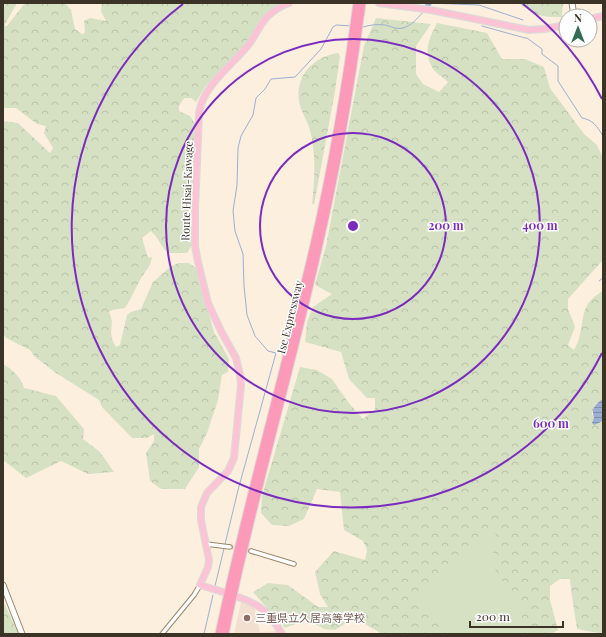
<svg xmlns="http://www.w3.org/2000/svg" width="606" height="637" font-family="'Playfair Display','Noto Sans JP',serif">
<defs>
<pattern id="forest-crowns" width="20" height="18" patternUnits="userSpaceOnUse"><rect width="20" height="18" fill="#d6e1c3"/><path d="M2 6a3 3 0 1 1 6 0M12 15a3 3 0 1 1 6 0" fill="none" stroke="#b9c2a8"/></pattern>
<pattern id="water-rules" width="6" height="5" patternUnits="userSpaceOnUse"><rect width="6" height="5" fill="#9cafd3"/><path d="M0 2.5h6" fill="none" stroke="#808fab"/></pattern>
</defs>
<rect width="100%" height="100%" fill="#fdefdd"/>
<path fill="#f3dfd0" d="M242,598L254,606L260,632L280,631L282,634H234Z"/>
<g fill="url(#forest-crowns)">
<path d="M3,3H17L4,26H7L25,3H65L71,10L75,29L82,34L85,33L84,21L90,18L106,21L101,11L102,3H280L256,27L243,48L205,87L196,102L191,98H184L179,106V111L190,116L196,125L193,154V199L188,203L192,235V245L187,253H168C161,247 159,238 151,231L142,238L148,258L152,257C150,269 145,270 140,280C135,289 131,299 125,308L112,310L109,312C116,326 106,331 116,347L120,345L127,315L131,312L141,309L153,282L169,268L178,263H189L196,268L214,332L229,359L228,372L222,375L218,400L207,433L199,449V467L185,489H161L150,481L146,453L154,441V434L147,438H132L102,407L99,400L56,373L35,357L30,350L6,338L3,334V121L18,123L50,153L53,148L44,133L46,126L37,124L16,108H3Z"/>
<path d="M518,3H563L562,17C539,17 537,16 518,3Z"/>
<path d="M376,18L431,24L416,46V74L423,84L439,92L448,82C444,78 437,74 434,70C422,52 429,39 437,23L487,33L502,59H525L544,67L550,88L584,134L597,145L603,158V260L568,299V309L575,327L568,345L574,350C576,346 578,342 579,338C585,316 580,304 603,291V399L595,404L592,414L594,418L603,421V634L577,629L571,590L570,579H560L550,586V600L558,630L551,634H379V632L354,618L335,630L324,629L307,619L285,628L253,592L268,583L288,585L318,607H328L320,594L315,572L334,551L365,560L367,550L363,541L344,530L340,492L317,489L304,519L289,526L272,525L261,513L262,496L300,367L317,370L332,379L348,402L363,419L375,409V398H367L349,379L341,352L305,342L307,322L313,307L332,294L315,285L326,246L364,46Z"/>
<path d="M338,53L340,56L335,91L314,205L312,203C315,180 316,153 310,130C307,120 301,112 299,101C295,76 314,56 338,53Z"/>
<path d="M3,364C12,369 21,377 24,388L56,396L84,429L83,439L100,452L114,472L88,474L61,461L26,478L3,460Z"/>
<path d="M3,601L19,634H3Z"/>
</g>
<path fill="#d6e1c3" d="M482,532L496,534C495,543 492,554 493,563C495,573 503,581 509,590C518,603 523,618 524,634H450L420,598Z"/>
<path fill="url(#water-rules)" d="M603,399V421L594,425L592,423L594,418C591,408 595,404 603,399Z"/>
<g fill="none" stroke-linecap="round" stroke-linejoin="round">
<g stroke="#9cafd3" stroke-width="1">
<path d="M429,3L479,5L523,20"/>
<path d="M482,26L525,38H527L542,49V54L558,66V81L582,118C593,120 597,126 603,136"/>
<path d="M363,27C370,25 377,24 385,25C390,26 397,30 403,28C411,26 418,18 423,12"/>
<path d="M599,281L603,278"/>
<path d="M215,586L238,490L276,353L268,351L255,336L247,315L244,286L243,254L235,231L233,211L237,185L238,148L241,136L253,115L256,98L265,89L271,79L295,77L321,49L333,27L336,25L352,26"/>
<path d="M204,634L213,595"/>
</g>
<path stroke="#9cafd3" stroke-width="5.5" d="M428,5L429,3"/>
<path stroke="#d6c9b9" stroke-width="3.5" stroke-dasharray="3.5 2" stroke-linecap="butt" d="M230,547L251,551"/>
<defs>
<g id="street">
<path d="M206,544L230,547"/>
<path d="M251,551L294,564"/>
<path d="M162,634L194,595L200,585"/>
</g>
<g id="secondary">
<path d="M572,3L574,16"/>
<path d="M3,585L22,634"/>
</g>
<g id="primary">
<path d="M379,3L431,10L529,30L544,29L566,25"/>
<path d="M590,19L603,16"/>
<path d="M223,592L200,585L208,567L209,560L201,520V507L207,493L228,471L234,458L241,385L240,375L236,358L221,331L208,303L198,262L195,246V210L199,113C203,85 233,65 249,44C256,35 260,24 268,16C274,10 281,6 289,3"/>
<path d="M238,597C261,605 270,613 282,634"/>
</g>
<g id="highway">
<path d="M219,634C246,505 283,378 313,249C332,168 346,86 357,3"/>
<path d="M225,634C251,504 289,378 318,249C337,168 351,86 362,3"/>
</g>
</defs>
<use href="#street" stroke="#9b866a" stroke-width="5.5"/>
<use href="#secondary" stroke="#9b866a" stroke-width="7"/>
<use href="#primary" stroke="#dcdad8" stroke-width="8"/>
<use href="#highway" stroke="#dcdad8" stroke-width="9"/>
<use href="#street" stroke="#fff" stroke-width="3.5"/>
<use href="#secondary" stroke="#fff" stroke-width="5"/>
<use href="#primary" stroke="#fec2d5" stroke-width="5.5"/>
<use href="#highway" stroke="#fe9ab9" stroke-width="7"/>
</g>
<g fill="none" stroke="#7b2cbf" stroke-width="2">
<circle cx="353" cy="226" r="93"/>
<circle cx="353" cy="226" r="187"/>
<path d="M602 353A280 280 0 1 1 183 4M523 4A280 280 0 0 1 602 99"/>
</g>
<circle fill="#8d6e63" stroke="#fefefe" stroke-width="1.5" cx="247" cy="618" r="4"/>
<g text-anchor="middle" stroke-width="3" stroke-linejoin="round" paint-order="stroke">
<g font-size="11" fill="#3c3327" stroke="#fefefe">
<text transform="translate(187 191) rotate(-88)" y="4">Route Hisai-Kawage</text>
<text transform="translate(290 317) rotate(-76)" y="4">Ise Expressway</text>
</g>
<g font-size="11" fill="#785e54" stroke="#fefefe" text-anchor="start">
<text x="255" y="622">三重県立久居高等学校</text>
</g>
</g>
<circle cx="353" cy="226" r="6" fill="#7b2cbf" stroke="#fefefe" stroke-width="2"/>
<g font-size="12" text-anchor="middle" font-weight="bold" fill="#7b2cbf" stroke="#fefefe" stroke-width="3" stroke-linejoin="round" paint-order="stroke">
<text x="446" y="230">200 m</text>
<text x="540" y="230">400 m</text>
<text x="551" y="428">600 m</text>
</g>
<rect width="606" height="637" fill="none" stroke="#3c3327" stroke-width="8"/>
<g transform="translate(578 28)"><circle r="19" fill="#fefefe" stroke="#b0ada8"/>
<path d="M0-3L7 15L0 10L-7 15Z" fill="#336c55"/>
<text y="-6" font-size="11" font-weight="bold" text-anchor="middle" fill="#3c3327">N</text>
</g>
<path d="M470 621v6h93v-6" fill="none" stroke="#3c3327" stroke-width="2"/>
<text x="476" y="621" font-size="12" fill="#3c3327" stroke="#fefefe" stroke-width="3" paint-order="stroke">200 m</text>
</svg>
